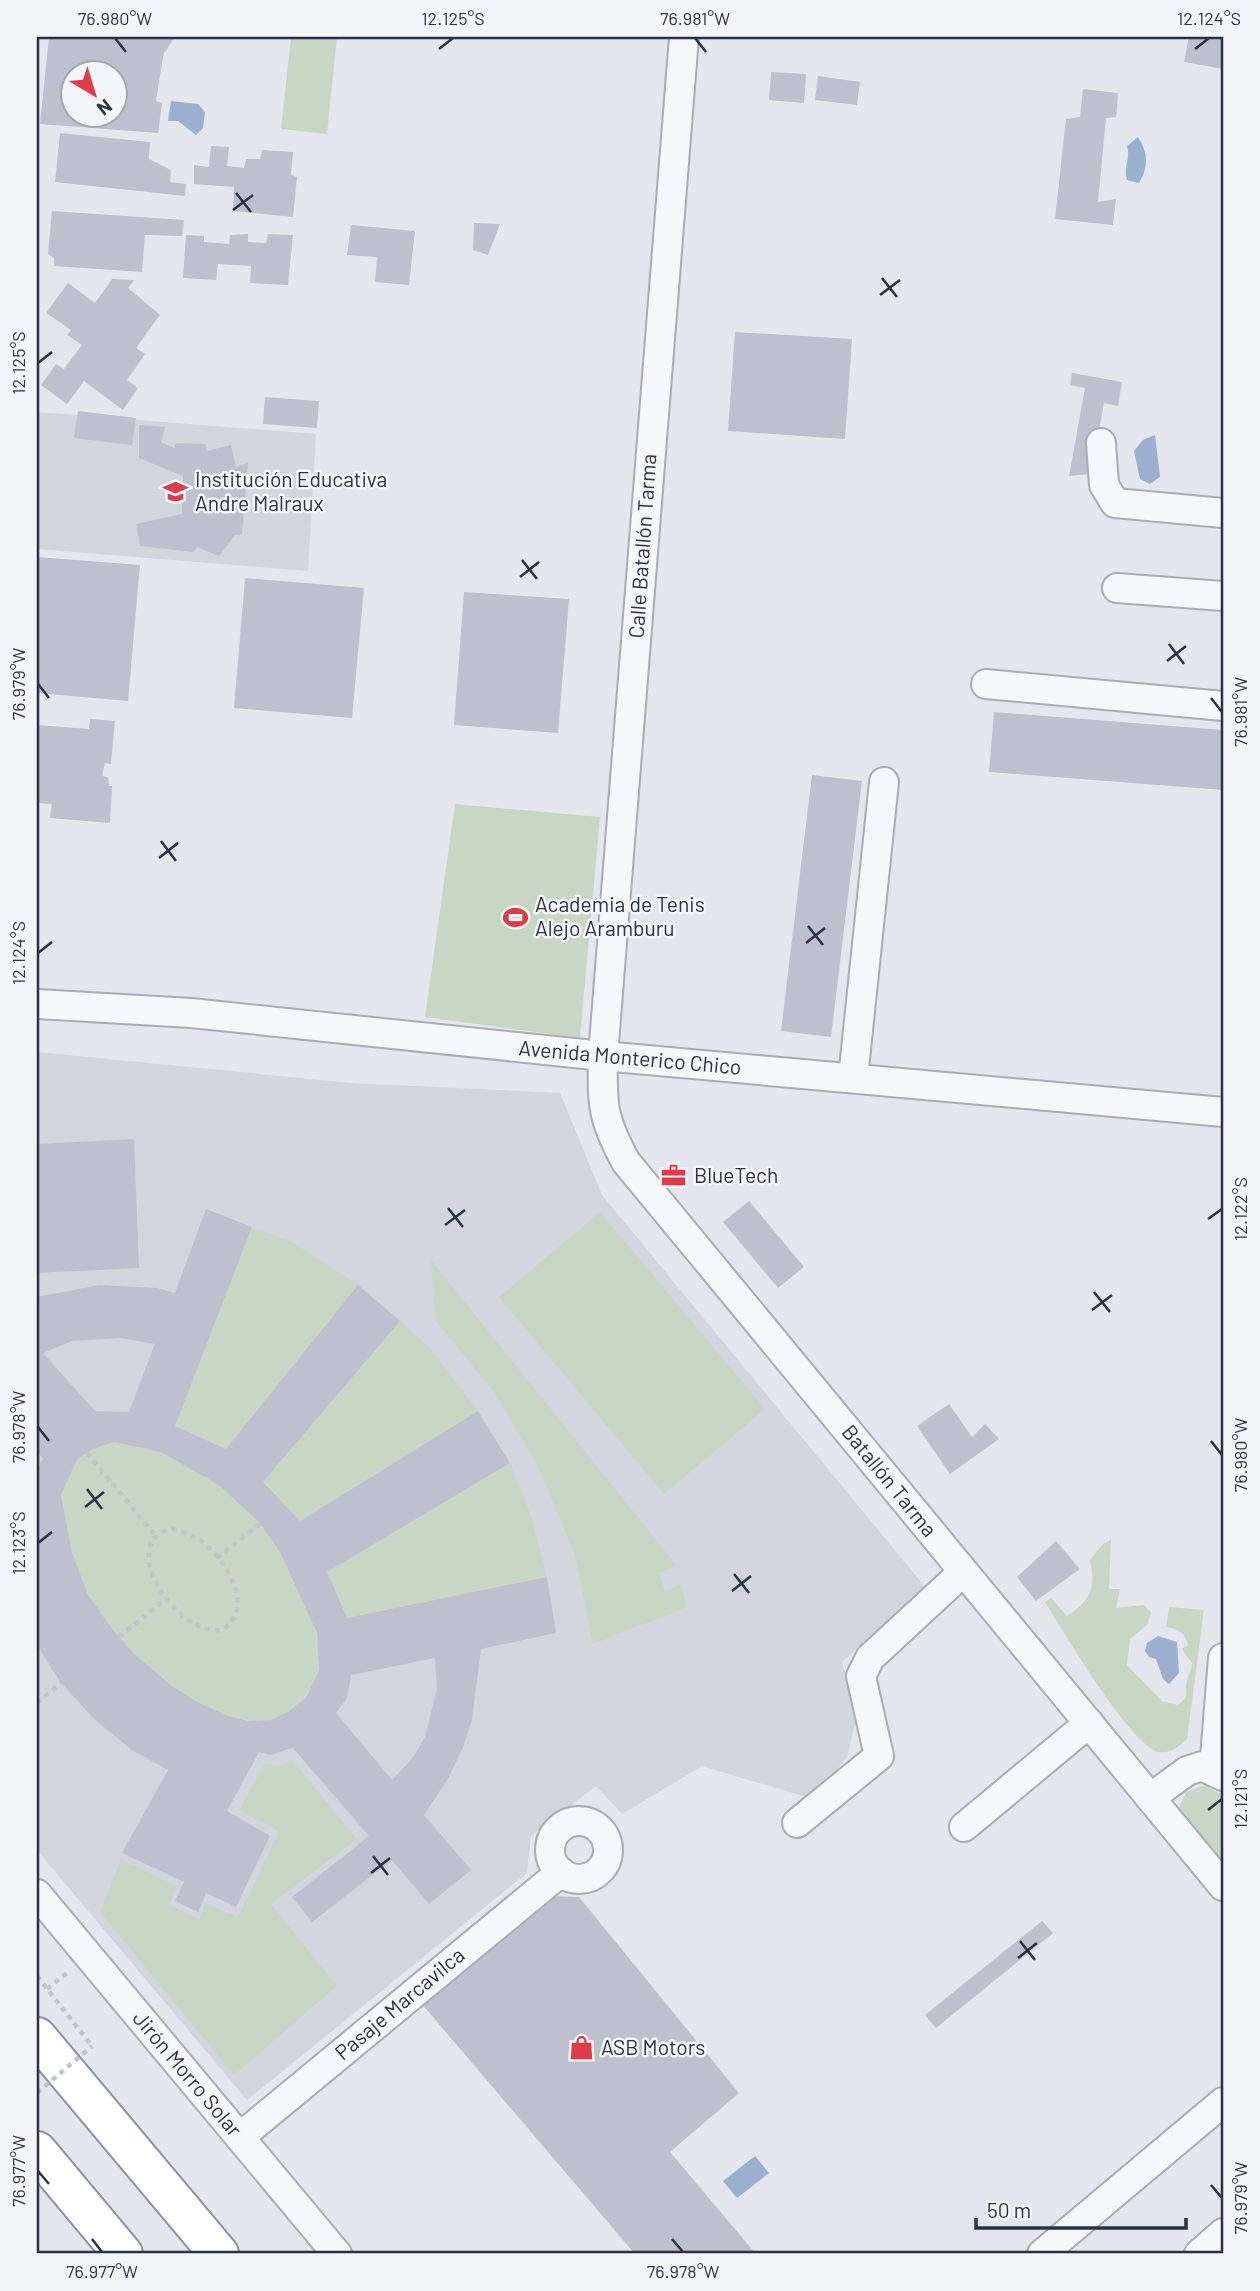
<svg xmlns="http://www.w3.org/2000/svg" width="1260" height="2291" font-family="Barlow,sans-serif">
<rect width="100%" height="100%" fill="#e3e6ec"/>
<g fill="#d1d5de">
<path d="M37,412L316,434L308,571L37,549Z"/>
<path d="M37,1052L351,1083L560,1093L602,1195L926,1588L842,1662L858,1712L847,1757L813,1799L702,1766L622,1814L596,1786L531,1836L527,1873L247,2100L37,1850Z"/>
</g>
<g fill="#c7d7c3">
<path d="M291,37H337L327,134L281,129Z"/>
<path d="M455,804L600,817L580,1038L425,1017Z"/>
<path d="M600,1212L765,1409L664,1494L499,1297Z"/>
<path d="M252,1227L295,1244L358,1285L226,1449L175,1426Z"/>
<path d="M431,1260L677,1566L659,1573L665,1592L681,1585L687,1607L593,1644L575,1555L538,1466L494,1392L436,1321Z"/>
<path d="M400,1321L430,1348L478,1411L300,1521L263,1482Z"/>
<path d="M114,1442C161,1448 206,1469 241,1503C280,1540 352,1656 299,1702C290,1710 280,1719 267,1720C200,1727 120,1651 89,1595C78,1576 72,1552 67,1530C63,1505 58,1482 77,1460C86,1449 101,1446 114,1442Z"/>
<path d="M510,1463L530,1513L547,1577L347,1618L327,1572Z"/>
<path d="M1111,1540L1109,1589H1120L1116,1608L1144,1605L1151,1612L1147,1625L1130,1639L1127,1665L1162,1701L1178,1705L1185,1699C1187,1692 1185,1686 1187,1681C1193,1658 1197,1671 1182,1649L1188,1645C1185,1632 1178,1629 1166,1627L1169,1607L1204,1610L1187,1739C1179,1746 1171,1754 1159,1752C1132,1748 1062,1629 1045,1602L1051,1598L1067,1616C1091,1601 1096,1587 1090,1560L1103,1544Z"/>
<path d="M292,1760L357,1839L271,1904L337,1986L234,2075L100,1912L121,1859L177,1886L169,1904L199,1919L206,1903L238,1917L279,1831L239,1810L265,1763L281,1766Z"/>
<path d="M1205,1785L1223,1796V1869L1177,1811L1186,1792Z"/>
</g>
<g fill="#9bb0cf">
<path d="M171,101L198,104L205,112L203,128L196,135L178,121H168Z"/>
<path d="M1138,137C1148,152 1149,167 1139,183L1127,180C1123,167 1131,158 1127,146Z"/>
<path d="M1155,435L1160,477L1150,484L1140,479L1134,451L1143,440Z"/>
<path d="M1158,1636L1177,1642L1179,1673L1169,1684L1163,1679L1156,1659L1149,1657L1145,1651L1147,1643Z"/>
<path d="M755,2156L769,2173L737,2198L723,2181Z"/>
</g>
<g fill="#bcc1cd" fill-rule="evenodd">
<path d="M49,37H175L164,53L161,69L156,101L162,103L158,133L40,124ZM74,74H116V116H74Z"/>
<path d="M1189,37L1223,39V69L1184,62Z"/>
<path d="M771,72L806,74L804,103L769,100Z"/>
<path d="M818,76L860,82L857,105L815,100Z"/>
<path d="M1083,89L1118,93L1116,117L1106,118L1098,202L1116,199L1113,225L1055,219L1066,119L1080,117Z"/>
<path d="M60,133L150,142L149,159L171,170L170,182L186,184L185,196L55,182Z"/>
<path d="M211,146L229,147L227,166L244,168L246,159H260L262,150L293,152L291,175L297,177L293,217L233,211L234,187L194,184V165L209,167Z"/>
<path d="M52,211L184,220L182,236L145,235L142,272L54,266V258L48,254Z"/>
<path d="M474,223L500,224L488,255L473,250Z"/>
<path d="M351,225L415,231L409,285L375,282L377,257L347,255Z"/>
<path d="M248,234V242L266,243L268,234L293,235L288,285L250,283L251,266L218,264L216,280L183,278L186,235L204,236V242L229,244L230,235Z"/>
<path d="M112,279L134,280L128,288L160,315L136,348L145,354L127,380L138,388L123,410L84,381L67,404L41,385L56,364L64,369L82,345L67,335L71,330L46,313L68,283L95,303Z"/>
<path d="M735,332L852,339L845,439L728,431Z"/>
<path d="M1072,373L1122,382L1118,406L1104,403L1091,474L1069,476L1085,388L1070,385Z"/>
<path d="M265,397L319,401L317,428L263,424Z"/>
<path d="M78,411L136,418L132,445L74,438Z"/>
<path d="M139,425L165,427L161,442L174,448L176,443L205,444L207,451L231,445L236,467L248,463L242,534L235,535L219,556L197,547L194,552L140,546L136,524L182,514L183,476L139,458Z"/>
<path d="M37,557L140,565L128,701L37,693Z"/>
<path d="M245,578L364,588L352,718L234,708Z"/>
<path d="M464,592L569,599L558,733L454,725Z"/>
<path d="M994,712L1223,730V790L989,772Z"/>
<path d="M90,719L115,721L111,764L105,763L102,776L108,777L109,786H112L110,823L50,818L52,804L37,803V725L89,729Z"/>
<path d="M812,775L862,781L831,1037L781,1031Z"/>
<path d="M134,1139L139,1268L37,1273V1144Z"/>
<path d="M749,1201L804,1267L778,1288L723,1222Z"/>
<path d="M206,1209L252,1227L175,1426L226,1449L358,1285L400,1321L263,1482L300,1521L478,1411L510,1463L327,1572L347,1618L547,1577L556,1633L481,1649L472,1720L463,1747L449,1777L424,1815L471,1870L429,1904L392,1860L312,1922L292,1897L369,1836L293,1748L270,1755L259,1752L227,1811L270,1836L236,1907L206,1893L198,1912L175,1901L184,1882L122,1853L168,1770L132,1750L94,1719L61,1683L37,1645V1470L43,1459L37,1451V1297L99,1285L157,1288L175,1293ZM121,1338L155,1344L129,1412L95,1411L43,1353L72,1341ZM114,1442L161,1452L219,1485L259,1522L280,1552L317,1633L319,1670L307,1696L288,1712L271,1720L248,1721L228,1716L199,1703L172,1686L134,1654L113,1630L88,1595L72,1553L61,1495L77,1459L93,1449ZM435,1658L437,1689L425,1737L412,1759L392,1780L336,1713L347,1698L351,1675Z"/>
<path d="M949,1404L972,1437L985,1424L999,1439L950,1474L917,1426Z"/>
<path d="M1056,1541L1080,1569L1036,1601L1017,1577Z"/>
<path d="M547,1896L579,1897L739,2093L670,2152L756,2254H635L421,2003Z"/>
<path d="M1042,1921L1053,1933L936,2028L925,2015Z"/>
</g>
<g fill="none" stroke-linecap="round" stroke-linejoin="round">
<defs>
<g id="minor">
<path d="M684,37L603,1056C602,1105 602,1118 626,1162L1223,1886"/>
<path d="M1101,443L1104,485L1115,503L1223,513"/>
<path d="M1117,588L1223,596"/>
<path d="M986,684L1223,706"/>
<path d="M37,1004L191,1013L603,1056L1223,1112"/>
<path d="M853,1078L884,782"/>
<path d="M1214,1770L1223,1658"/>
<path d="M1150,1798L1187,1771L1202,1766L1223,1776"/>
<circle cx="579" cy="1850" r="29"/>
<path d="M797,1823L879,1756L861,1676L870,1658L963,1572"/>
<path d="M964,1827L1089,1723"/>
<path d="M37,1894L337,2254"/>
<path d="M240,2137L561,1872"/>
<path d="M1042,2254L1223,2102"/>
<path d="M1199,2254L1223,2233"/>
</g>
<g id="highway">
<path d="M37,2037L219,2254"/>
<path d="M37,2151L123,2254"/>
</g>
</defs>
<use href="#minor" stroke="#a7acb7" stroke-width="32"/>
<use href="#highway" stroke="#8992a4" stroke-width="42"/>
<g stroke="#c1c4cb" stroke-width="4.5" stroke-dasharray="5 5" stroke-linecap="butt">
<path d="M87,1453L155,1535"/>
<path d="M172,1529C181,1531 190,1534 198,1539C225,1557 258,1609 221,1630C176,1636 114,1541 172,1529Z"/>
<path d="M217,1558L260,1524"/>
<path d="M119,1637L167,1598"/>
<path d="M37,1703L61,1683"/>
<path d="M37,1976L92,2046"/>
<path d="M47,1989L68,1972"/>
</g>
<use href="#minor" stroke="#f6f7fa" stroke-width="28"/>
<use href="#highway" stroke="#fff" stroke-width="38"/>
<path stroke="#c1c4cb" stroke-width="4.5" stroke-dasharray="5 5" stroke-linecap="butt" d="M37,2093L92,2046"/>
</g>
<path fill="none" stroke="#293146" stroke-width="2.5" d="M115,38L126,52M695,38L706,52M439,49L453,38M1195,49L1209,38M236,193L251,212M233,210L253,195M882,278L897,297M880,295L900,280M38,363L52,352M522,560L537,579M520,577L539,562M1169,644L1184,664M1167,661L1186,646M38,684L49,698M1211,698L1222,712M161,841L176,861M159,858L178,843M808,926L823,945M806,943L825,928M38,953L52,942M448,1208L463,1227M1208,1219L1222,1209M445,1225L465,1210M1094,1292L1110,1312M1092,1310L1112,1295M38,1427L49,1441M1211,1441L1222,1455M87,1489L102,1509M85,1507L104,1492M38,1543L52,1532M734,1574L749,1593M732,1591L751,1576M1208,1810L1222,1799M373,1856L388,1875M371,1873L390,1858M1020,1941L1035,1960M1018,1958L1037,1943M38,2171L49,2184M1211,2185L1222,2198M92,2239L102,2252M672,2239L683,2252"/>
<defs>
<symbol id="school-bare" viewBox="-9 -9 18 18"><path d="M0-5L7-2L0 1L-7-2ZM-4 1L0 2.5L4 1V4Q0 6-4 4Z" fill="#db3e4a" stroke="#f3f5f9" stroke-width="2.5" paint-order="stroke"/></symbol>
<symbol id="stadium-bare" viewBox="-9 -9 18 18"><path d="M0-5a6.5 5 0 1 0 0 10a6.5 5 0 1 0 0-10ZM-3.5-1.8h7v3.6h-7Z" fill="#db3e4a" stroke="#f3f5f9" stroke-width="2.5" paint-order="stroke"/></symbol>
<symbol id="office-bare" viewBox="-9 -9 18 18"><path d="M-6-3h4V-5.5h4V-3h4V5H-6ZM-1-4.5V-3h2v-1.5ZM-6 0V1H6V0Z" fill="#db3e4a" stroke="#f3f5f9" stroke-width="2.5" paint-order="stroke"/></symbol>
<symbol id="shop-bare" viewBox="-9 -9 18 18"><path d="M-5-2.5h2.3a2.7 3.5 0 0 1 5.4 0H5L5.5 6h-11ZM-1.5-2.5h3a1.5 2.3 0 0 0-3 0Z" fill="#db3e4a" stroke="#f3f5f9" stroke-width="2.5" paint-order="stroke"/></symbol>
</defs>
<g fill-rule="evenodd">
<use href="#school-bare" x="158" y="474" width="35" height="35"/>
<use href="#stadium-bare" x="498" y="900" width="35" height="35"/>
<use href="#office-bare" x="656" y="1158" width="35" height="35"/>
<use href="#shop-bare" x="564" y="2030" width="35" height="35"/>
</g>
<g text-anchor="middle" stroke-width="5" stroke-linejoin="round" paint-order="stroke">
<g font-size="21" fill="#293146" stroke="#f3f5f9" text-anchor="start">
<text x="195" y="487">Institución Educativa<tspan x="195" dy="24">Andre Malraux</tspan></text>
<text x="535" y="912">Academia de Tenis<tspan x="535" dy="24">Alejo Aramburu</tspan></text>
<text x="694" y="1183">BlueTech</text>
<text x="601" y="2055">ASB Motors</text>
</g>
<g font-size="21" fill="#293146" stroke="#f3f5f9">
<text transform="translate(643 546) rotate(-86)" y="7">Calle Batallón Tarma</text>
<text transform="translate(630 1058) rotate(5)" y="7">Avenida Monterico Chico</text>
<text transform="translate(889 1481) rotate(51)" y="7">Batallón Tarma</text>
<text transform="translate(400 2004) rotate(-40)" y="7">Pasaje Marcavilca</text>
<text transform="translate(187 2074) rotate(50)" y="7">Jirón Morro Solar</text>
</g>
</g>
<rect width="1260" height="2291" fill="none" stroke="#f3f5f9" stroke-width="77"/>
<g transform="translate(94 94) rotate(142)"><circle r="33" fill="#f3f5f9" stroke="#a2a7b1" stroke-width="2"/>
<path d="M0-5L12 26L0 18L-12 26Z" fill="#db3e4a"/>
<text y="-10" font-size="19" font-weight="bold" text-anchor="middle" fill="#293146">N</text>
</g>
<path d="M976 2218v10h210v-10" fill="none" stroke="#293146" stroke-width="3.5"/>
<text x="987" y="2218" font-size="21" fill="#293146" stroke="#f3f5f9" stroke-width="5" paint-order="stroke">50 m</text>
<rect x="38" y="38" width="1184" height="2214" fill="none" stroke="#293146" stroke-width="2.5"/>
<g font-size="18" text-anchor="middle" fill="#293146">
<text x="115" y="25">76.980°W</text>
<text x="453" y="25">12.125°S</text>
<text x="695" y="25">76.981°W</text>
<text x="1209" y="25">12.124°S</text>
<text transform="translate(19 363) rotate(-90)" y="6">12.125°S</text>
<text transform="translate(19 684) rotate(-90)" y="6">76.979°W</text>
<text transform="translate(1241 712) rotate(-90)" y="6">76.981°W</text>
<text transform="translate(19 953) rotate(-90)" y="6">12.124°S</text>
<text transform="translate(1241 1209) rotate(-90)" y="6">12.122°S</text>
<text transform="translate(19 1427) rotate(-90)" y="6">76.978°W</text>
<text transform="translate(1241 1455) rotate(-90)" y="6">76.980°W</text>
<text transform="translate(19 1543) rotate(-90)" y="6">12.123°S</text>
<text transform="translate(1241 1799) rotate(-90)" y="6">12.121°S</text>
<text transform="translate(19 2171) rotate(-90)" y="6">76.977°W</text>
<text transform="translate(1241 2198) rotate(-90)" y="6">76.979°W</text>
<text x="102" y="2278">76.977°W</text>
<text x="683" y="2278">76.978°W</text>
</g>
</svg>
